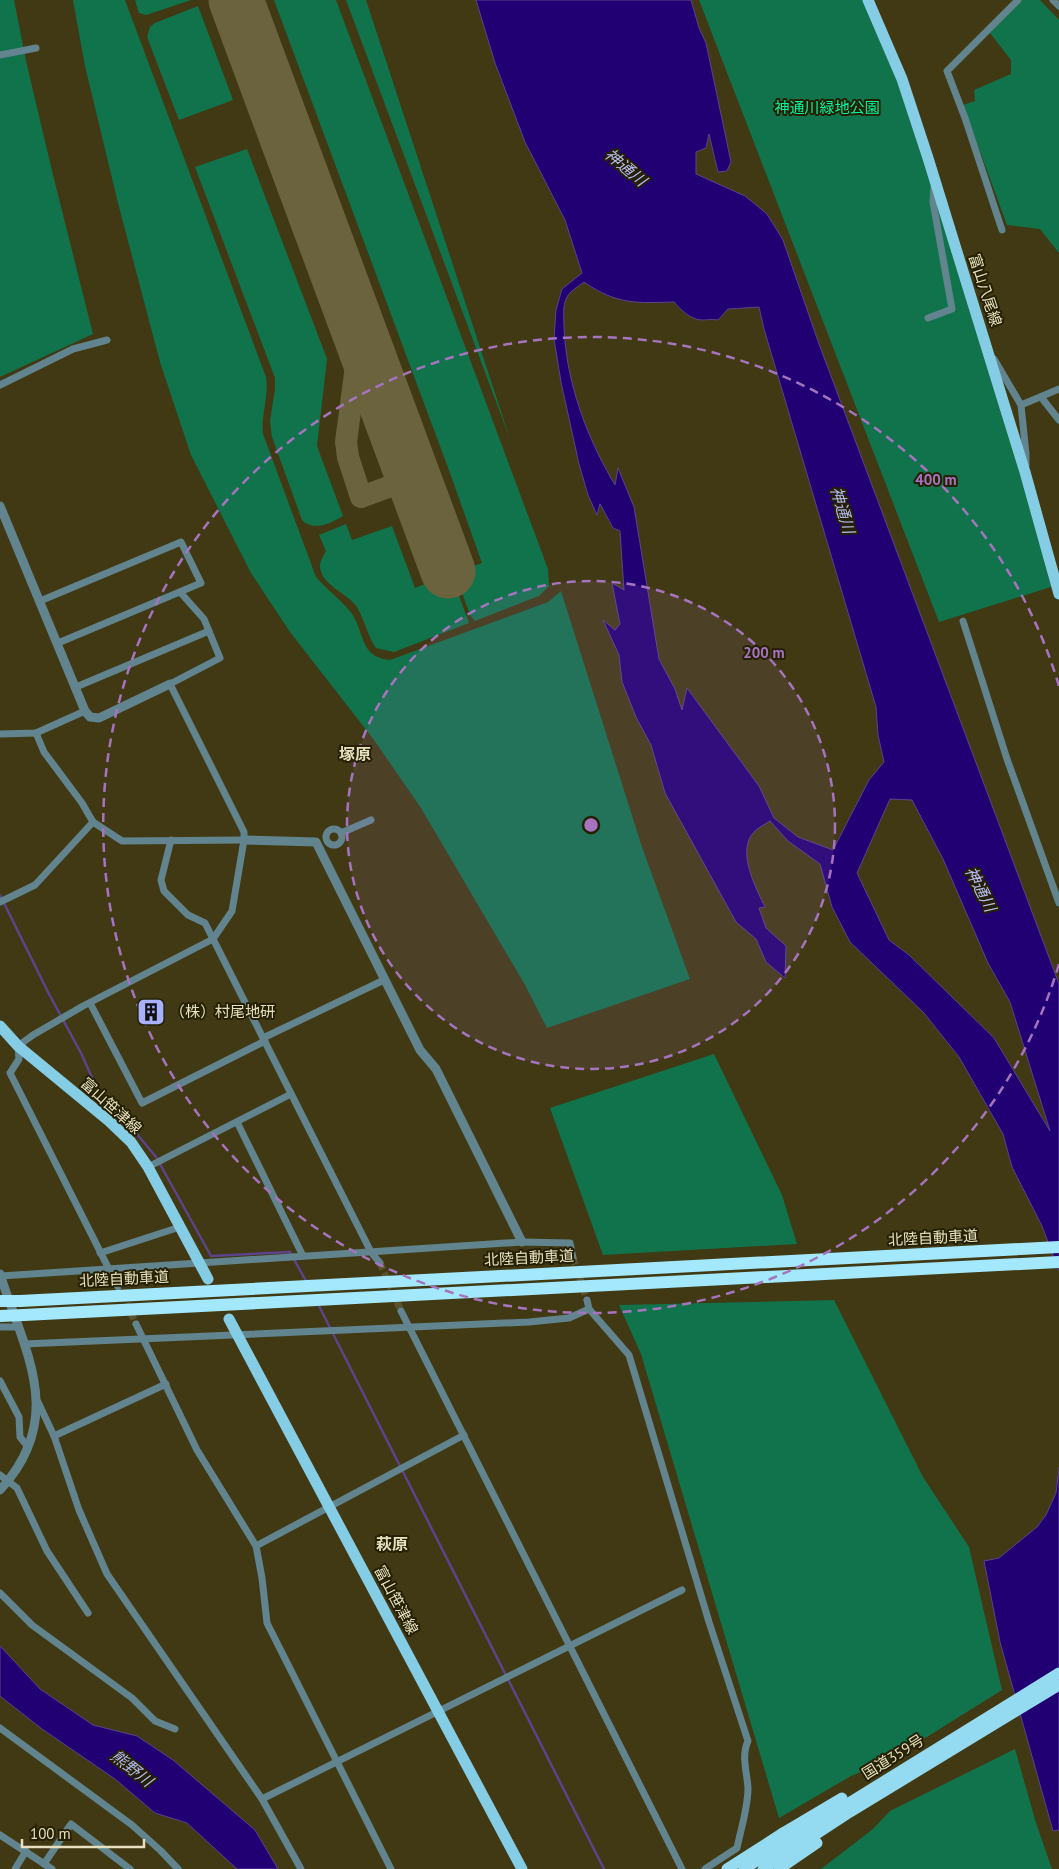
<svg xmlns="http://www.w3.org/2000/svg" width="1059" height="1869" font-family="'PT Sans','Noto Sans JP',sans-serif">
<rect width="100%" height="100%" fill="#403913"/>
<g fill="#11734c">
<path d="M0,0H14L26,61L53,175L93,334L0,377Z"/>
<path d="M73,0H125L266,377C269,396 261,415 263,434L316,577C326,589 339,598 349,610C366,629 357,657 390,660L548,602L561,591L642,847L690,979L547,1028L525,985L421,808L374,740L290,632L251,573L191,455L160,362L118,203L85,66Z"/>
<path d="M135,0H191L146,15L139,13Z"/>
<path d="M274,0H336L548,569L549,586L539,596L475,621L470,615L455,573L482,563L450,473Z"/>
<path d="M346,0H366L510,439Z"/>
<path d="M699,0H868L902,79L1025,472L1051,587L939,622Z"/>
<path d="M1022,0H1040L1059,20V253L1040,229L1007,225L963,105L975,101L974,90L1011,74V60L990,33Z"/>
<path d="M198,6L233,100L179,120L147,37L150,27L155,23Z"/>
<path d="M247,149L327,359L317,446L343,516C331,523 314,532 302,520L272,437L270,421L275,389V378L195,167Z"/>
<path d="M346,524L352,540L392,526L415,588L451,574L469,623L394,652L376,648C368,636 365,622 358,609C350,593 321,587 320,566C320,561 324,555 326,551L319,535Z"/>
<path d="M714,1054L782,1195L797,1244L603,1255L550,1108Z"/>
<path d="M834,1300L923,1477L969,1547L1002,1690L890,1760L851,1776L779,1818L641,1354L619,1305Z"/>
<path d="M1015,1749L1036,1823L1052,1869H821L873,1829L890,1811Z"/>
</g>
<g fill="#210073" stroke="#5c438a" fill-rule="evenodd">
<path d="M476,0H691L699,28L706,43L731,162L727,171L718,172L709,134L706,148L696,152V174L745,196L767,214L783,240L819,344L1059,984V1271L1042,1226L1012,1167L1003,1134L959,1057L924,1013L850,942L832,907L820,864L788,841L770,821C765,824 758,828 754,832C736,851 756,888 765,907L759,908L766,928L786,946L785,978L766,962L756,939L736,922L665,793L651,745L636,717L622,682L619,655L603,620L615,630L620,624L612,583L624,590L620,531L613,528L600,504L597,515L588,495L579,464L561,382L554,339L556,310L562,289L582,273L565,220L525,142L495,63ZM584,282C617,305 637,303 674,302C681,310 691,320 702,320C708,320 712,319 718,320L728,309L759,307L764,329L876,707L878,735L884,762L869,780L833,850L798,837L774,818L759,786L687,688L682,710L675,689L659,659L634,507L618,468L615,485C587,438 566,382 564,327C564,317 562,306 567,297C570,291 579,286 584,282ZM890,799L912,800L943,859L988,963L1010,1002L1050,1131L994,1038L909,955L889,940L857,873Z"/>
<path d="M1059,1467V1830L1053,1831L1000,1642L984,1561L999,1558L1037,1527L1046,1515L1056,1493Z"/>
<path d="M0,1646L40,1689L93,1725L137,1736L173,1760L255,1830L278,1869H237L187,1823L155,1813L115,1779L42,1729L0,1696Z"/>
</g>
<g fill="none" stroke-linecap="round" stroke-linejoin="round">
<g stroke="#5c438a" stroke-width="2.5">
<path d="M0,895L49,994L81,1053L102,1100L122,1116L156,1157L211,1256L290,1252L306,1281"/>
<path d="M318,1304L604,1869"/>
</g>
<path stroke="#6a633e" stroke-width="22" d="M360,336L346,442L348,457L361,497L413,478"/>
<path stroke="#6a633e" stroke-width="55" d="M236,0L448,571"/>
<g stroke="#59522d" stroke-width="7" stroke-dasharray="7 3.5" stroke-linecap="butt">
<path d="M573,1258L587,1300"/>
<path d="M380,1263L401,1311"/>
<path d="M122,1294L136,1324"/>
</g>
<g stroke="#61848f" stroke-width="7">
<path d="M1053,0L1059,6"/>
<path d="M0,55L36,48"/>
<path d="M1002,230L965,118L947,71L1018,0"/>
<path d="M928,318L952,309L933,202L934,187"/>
<path d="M994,359L1021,405L1026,454V465"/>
<path d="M0,385L73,349L107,340"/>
<path d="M1041,397L1059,420"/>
<path d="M1021,405L1059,389"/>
<path d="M40,601L181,542L201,583L58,643"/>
<path d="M963,621L1007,759L1059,903"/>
<path d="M76,687L209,631"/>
<path d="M36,733L44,752L82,803L93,822L122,841L244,840"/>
<path d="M0,734L36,733L85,711"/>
<circle cx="334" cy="837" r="8"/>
<path d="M341,833L371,820"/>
<path d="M171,840L161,880L164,891L188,915L205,923L371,1252L380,1263"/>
<path d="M0,902L35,885L93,822"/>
<path d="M90,1003L142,1103L265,1041"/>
<path d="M263,1038L384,980"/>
<path d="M237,1122L303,1256"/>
<path d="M148,1167L291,1094"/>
<path d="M100,1253L180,1227"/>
<path d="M1,1276L522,1242L570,1243L573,1258"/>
<path d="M118,1287L10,1073L19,1059L18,1046L33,1035L83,1006L213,939L232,911L244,840V832L170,684L220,658L204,619L180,592"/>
<path d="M587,1300L589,1309L629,1355L709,1622L748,1741C741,1756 747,1772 748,1788C748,1808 741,1828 737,1848L705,1869"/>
<path d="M401,1311L682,1869"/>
<path d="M136,1324L197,1450L256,1546L262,1578L267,1623L391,1869"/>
<path d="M0,1327H18"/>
<path d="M24,1344L529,1322L569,1318L589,1309"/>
<path d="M0,1381L19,1417L20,1437L28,1447"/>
<path d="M38,1402L54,1436L79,1510L107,1574L262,1799L301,1869"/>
<path d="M54,1436L166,1384"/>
<path d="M0,1475L17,1488L47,1551L88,1613"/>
<path d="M256,1546L464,1435"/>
<path d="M0,1593L32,1625L132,1698L155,1721L175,1729"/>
<path d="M0,1728L132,1825L161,1851L178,1869"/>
<path d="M262,1799L682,1590"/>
<path d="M0,1835L52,1869"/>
<path d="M44,1864L71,1824L130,1869"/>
<path d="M15,1869L26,1851"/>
</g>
<g stroke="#61848f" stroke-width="9">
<path d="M0,506L85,711L90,717L99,718L170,684"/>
<path d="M244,840L316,842L420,1050L436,1069L522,1242"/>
<path d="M0,1274C25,1353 67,1417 0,1490"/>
</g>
<g stroke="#85cde4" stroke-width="11">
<path d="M868,0L902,79L928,158L1025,472L1059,594"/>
<path d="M0,1026L18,1046L109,1121L131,1142L148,1167L208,1279"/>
<path d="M229,1319L522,1869"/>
</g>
<g stroke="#94daf0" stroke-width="11">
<path d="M783,1833L842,1798"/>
<path d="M786,1842L1059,1673"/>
<path d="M763,1869L850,1812L1059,1685"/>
<path d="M779,1869L817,1843"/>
</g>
<g stroke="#a3e8fd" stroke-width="12">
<path d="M20,1301L1059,1247"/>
<path d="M24,1315L1059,1262"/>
</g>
<g stroke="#94daf0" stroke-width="11">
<path d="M727,1869L783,1833"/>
<path d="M744,1869L786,1842"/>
</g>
<g stroke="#a3e8fd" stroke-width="12">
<path d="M0,1301H20"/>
<path d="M0,1316L24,1315"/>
</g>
</g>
<circle cx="591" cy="825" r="244" fill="#a674bf" fill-opacity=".12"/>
<g fill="none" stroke="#a674bf" stroke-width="2.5" stroke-dasharray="9 6">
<circle cx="591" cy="825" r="244"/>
<path d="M1059 964A488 488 0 1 1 1059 686"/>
</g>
<defs>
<symbol id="building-square" viewBox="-11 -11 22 22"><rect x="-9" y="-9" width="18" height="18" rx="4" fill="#a9b0fc" stroke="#252003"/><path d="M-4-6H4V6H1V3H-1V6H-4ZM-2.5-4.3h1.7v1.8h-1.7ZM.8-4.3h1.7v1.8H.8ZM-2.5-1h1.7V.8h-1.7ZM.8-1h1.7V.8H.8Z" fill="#111"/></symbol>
</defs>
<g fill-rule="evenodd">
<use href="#building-square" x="135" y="996" width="32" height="32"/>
</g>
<g text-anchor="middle" stroke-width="4" stroke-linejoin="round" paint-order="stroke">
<g font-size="15" fill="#00f6a3" stroke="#252003">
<text x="827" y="113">神通川緑地公園</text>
</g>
<g font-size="15" fill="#e6e0be" stroke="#252003">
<text transform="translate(985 290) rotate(72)" y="5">富山八尾線</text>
<text transform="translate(111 1106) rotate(42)" y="5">富山笹津線</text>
<text transform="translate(933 1238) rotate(-3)" y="5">北陸自動車道</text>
<text transform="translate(529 1258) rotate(-3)" y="5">北陸自動車道</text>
<text transform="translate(124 1279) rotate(-3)" y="5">北陸自動車道</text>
<text transform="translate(396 1600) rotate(62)" y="5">富山笹津線</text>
<text transform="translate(893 1757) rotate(-32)" y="5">国道359号</text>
</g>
<g font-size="15" fill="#e6e0be" stroke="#252003" text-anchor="start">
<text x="170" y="1017">（株）村尾地研</text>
</g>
<g font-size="16" font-style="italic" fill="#b5bbf2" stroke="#252003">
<text transform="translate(626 167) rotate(40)" y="6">神通川</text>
<text transform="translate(843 510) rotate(74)" y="6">神通川</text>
<text transform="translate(981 889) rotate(63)" y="6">神通川</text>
<text transform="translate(132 1768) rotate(38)" y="6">熊野川</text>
</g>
<g font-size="16" font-weight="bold" fill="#e6e0be" stroke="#252003">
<text x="355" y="760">塚原</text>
<text x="392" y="1550">萩原</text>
</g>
</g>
<circle cx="591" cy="825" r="8" fill="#a674bf" stroke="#252003" stroke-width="2.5"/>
<g font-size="15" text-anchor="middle" font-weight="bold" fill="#a674bf" stroke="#252003" stroke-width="4" stroke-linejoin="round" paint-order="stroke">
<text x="936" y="485">400 m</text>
<text x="764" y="658">200 m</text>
</g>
<path d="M22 1839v8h122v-8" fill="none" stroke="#e6e0be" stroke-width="2.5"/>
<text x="30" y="1839" font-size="15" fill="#e6e0be" stroke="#252003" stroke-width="4" paint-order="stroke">100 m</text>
</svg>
